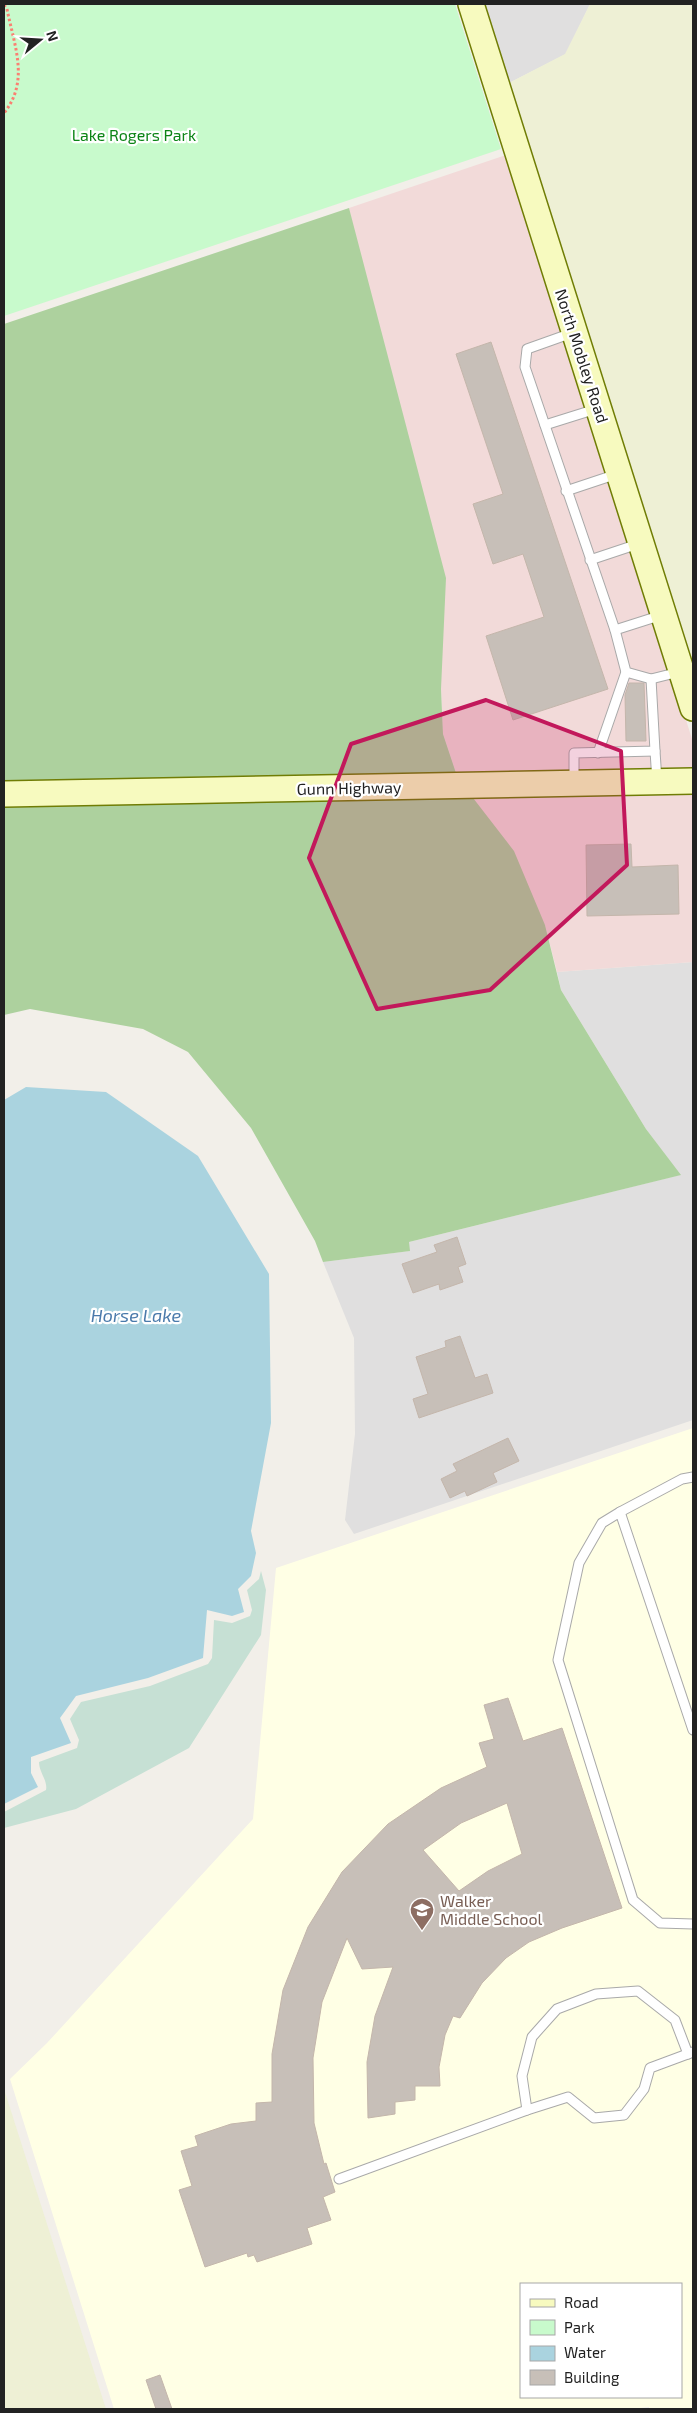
<svg xmlns="http://www.w3.org/2000/svg" width="697" height="2413" font-family="'Exo 2',sans-serif">
<rect width="100%" height="100%" fill="#f2efe9"/>
<g fill="#e0dfdf">
<path d="M482,4H590L566,54L507,84Z"/>
<path d="M693,962V1420L354,1534L345,1520L355,1434L354,1338L323,1262L409,1251V1242L680,1175L646,1129L561,990L557,972Z"/>
</g>
<g fill="#f2dad9">
<path d="M508,153L692,739L693,772L457,776L443,734L441,689L349,208L503,156Z"/>
<path d="M693,790V962L557,972L545,925L470,794Z"/>
</g>
<path fill="#ffffe5" fill-rule="evenodd" d="M693,1428V2409H649V2407L630,2409H114L10,2079L47,2043L253,1819L276,1568ZM521,2284H681V2397H521Z"/>
<g fill="#eef0d5">
<path d="M590,4H693V675L507,84L565,54Z"/>
<path d="M4,2089L106,2409H4Z"/>
</g>
<g fill="#add19e">
<path d="M349,208L446,578L441,689L443,734L457,776L4,785V324Z"/>
<path d="M470,794L514,851L545,925L561,990L646,1129L681,1175L409,1242L410,1251L323,1262L315,1241L251,1128L188,1052L143,1029L30,1009L4,1015V803Z"/>
</g>
<path fill="#c6e0d4" d="M261,1571L266,1590L261,1635L189,1748L76,1809L4,1828V1812L46,1790C48,1781 39,1772 39,1762L77,1748L79,1740L70,1719L81,1702L150,1686L208,1664L212,1658L214,1620L232,1623L250,1616L252,1610L247,1590L259,1579Z"/>
<path fill="#c8facc" d="M4,4H455L501,149L4,316Z"/>
<path fill="#aad3df" d="M26,1087L106,1092L198,1156L269,1274L271,1423L251,1531L256,1553L251,1576L238,1589L244,1612L232,1616L207,1610L203,1658L148,1678L76,1696L60,1718L71,1743L31,1757V1773L38,1787L4,1804V1100Z"/>
<g fill="#c7bfb8" stroke="#c4b6ab" fill-rule="evenodd">
<path d="M491,342L608,689L513,720L486,636L544,617L523,554L493,564L473,504L503,494L456,354Z"/>
<path d="M629,683H644L646,741H626L625,695Z"/>
<path d="M631,844L632,867L678,865L679,914L587,916L586,845Z"/>
<path d="M457,1237L466,1264L458,1267L463,1282L440,1290L439,1284L413,1293L402,1264L437,1252L434,1245Z"/>
<path d="M460,1336L475,1378L487,1374L493,1393L419,1418L413,1399L428,1394L416,1357L446,1347L445,1341Z"/>
<path d="M508,1438L519,1461L493,1473L497,1482L467,1496L465,1491L450,1498L441,1479L457,1471L453,1464Z"/>
<path d="M508,1698L523,1741L562,1728L622,1908L562,1928L529,1942L506,1958L482,1983L460,2018L453,2016L445,2035L439,2067L440,2086H415V2100L395,2102V2114L368,2118L367,2062L375,2016L393,1967L362,1969L347,1938L322,2002L313,2058L314,2123L324,2164L326,2163L335,2192L323,2197L331,2220L307,2228L312,2244L257,2262L254,2255L248,2257L247,2253L205,2267L179,2190L192,2186L181,2151L198,2146L195,2136L231,2124L256,2121V2103L272,2102V2054L283,1990L308,1927L342,1872L388,1824L441,1788L487,1767L479,1743L494,1739L484,1705ZM507,1803L522,1854L488,1871L459,1891L423,1850L461,1823Z"/>
<path d="M160,2375L172,2409H156L146,2380Z"/>
</g>
<g fill="none" stroke-linecap="round" stroke-linejoin="round">
<defs>
<g id="lane">
<path d="M572,333L527,349L525,367L615,630L662,615"/>
<path d="M545,425L596,409"/>
<path d="M566,491L617,474"/>
<path d="M590,560L638,544"/>
<path d="M615,630L626,672L651,679L679,672"/>
<path d="M655,751L657,781"/>
<path d="M598,753L626,672"/>
<path d="M574,782V753L655,751L651,679"/>
<path d="M620,1512L682,1479L693,1477"/>
<path d="M693,1730L620,1512L602,1523L579,1563L558,1660L633,1900L660,1923L693,1924"/>
<path d="M527,2110L522,2076L532,2037L557,2009L596,1994L638,1991L675,2020L688,2054"/>
<path d="M339,2179L527,2110L568,2097L594,2118L624,2115L644,2089L650,2068L693,2052"/>
</g>
<g id="secondary">
<path d="M471,4L693,708"/>
<path d="M4,794L693,781"/>
</g>
</defs>
<use href="#lane" stroke="#a9a9a9" stroke-width="11"/>
<use href="#secondary" stroke="#707d05" stroke-width="28"/>
<path stroke="#fa8072" stroke-width="3" stroke-dasharray="2.5 2.5" stroke-linecap="butt" d="M4,5L7,9C14,45 30,81 4,113"/>
<use href="#lane" stroke="#fff" stroke-width="9"/>
<use href="#secondary" stroke="#f7fabf" stroke-width="25"/>
</g>
<path fill="#c2185b" fill-opacity="0.2" stroke="#c2185b" stroke-width="4" stroke-linejoin="round" d="M486,700L621,751L627,865L490,990L377,1009L309,858L351,744Z"/>
<defs>
<symbol id="school-pin" viewBox="-11 -11 22 30"><path d="M0 17L-7.5 6A9.5 9.5 0 1 1 7.5 6Z" fill="#8d6e63" stroke="#fff"/><path d="M0-5L7-2L0 1L-7-2ZM-4 1L0 2.5L4 1V4Q0 6-4 4Z" fill="#fff"/></symbol>
</defs>
<g fill-rule="evenodd">
<use href="#school-pin" x="408" y="1896" width="28" height="38"/>
</g>
<g text-anchor="middle" stroke-width="4.5" stroke-linejoin="round" paint-order="stroke">
<g font-size="16" fill="#0c8416" stroke="#fff">
<text x="134" y="141">Lake Rogers Park</text>
</g>
<g font-size="16" fill="#222" stroke="#fff">
<text transform="translate(582 356) rotate(72)" y="6">North Mobley Road</text>
<text transform="translate(349 788) rotate(-1)" y="6">Gunn Highway</text>
</g>
<g font-size="16" fill="#785e54" stroke="#fff" text-anchor="start">
<text x="440" y="1907">Walker<tspan x="440" dy="18">Middle School</tspan></text>
</g>
<g font-size="18" font-style="italic" fill="#4a7aab" stroke="#fff">
<text x="136" y="1322">Horse Lake</text>
</g>
</g>
<rect width="697" height="2413" fill="none" stroke="#222222" stroke-width="10"/>
<rect x="520" y="2283" width="162" height="115" fill="#ffffff" stroke="#a7a7a7"/>
<rect x="530" y="2299" width="25" height="8" fill="#f7fabf" stroke="#a7a7a7"/>
<text x="564" y="2308" font-size="15" fill="#222222">Road</text>
<rect x="530" y="2320" width="25" height="15" fill="#c8facc" stroke="#a7a7a7"/>
<text x="564" y="2333" font-size="15" fill="#222222">Park</text>
<rect x="530" y="2346" width="25" height="15" fill="#aad3df" stroke="#a7a7a7"/>
<text x="564" y="2358" font-size="15" fill="#222222">Water</text>
<rect x="530" y="2370" width="25" height="15" fill="#c7bfb8" stroke="#a7a7a7"/>
<text x="564" y="2383" font-size="15" fill="#222222">Building</text>
<g transform="translate(40 40) rotate(72)" stroke="#ffffff" stroke-width="4" paint-order="stroke">
<path d="M0-4L9 19L0 12L-9 19Z" fill="#222222"/>
<text y="-8" font-size="14" font-weight="bold" text-anchor="middle" fill="#222222">N</text>
</g>
</svg>
